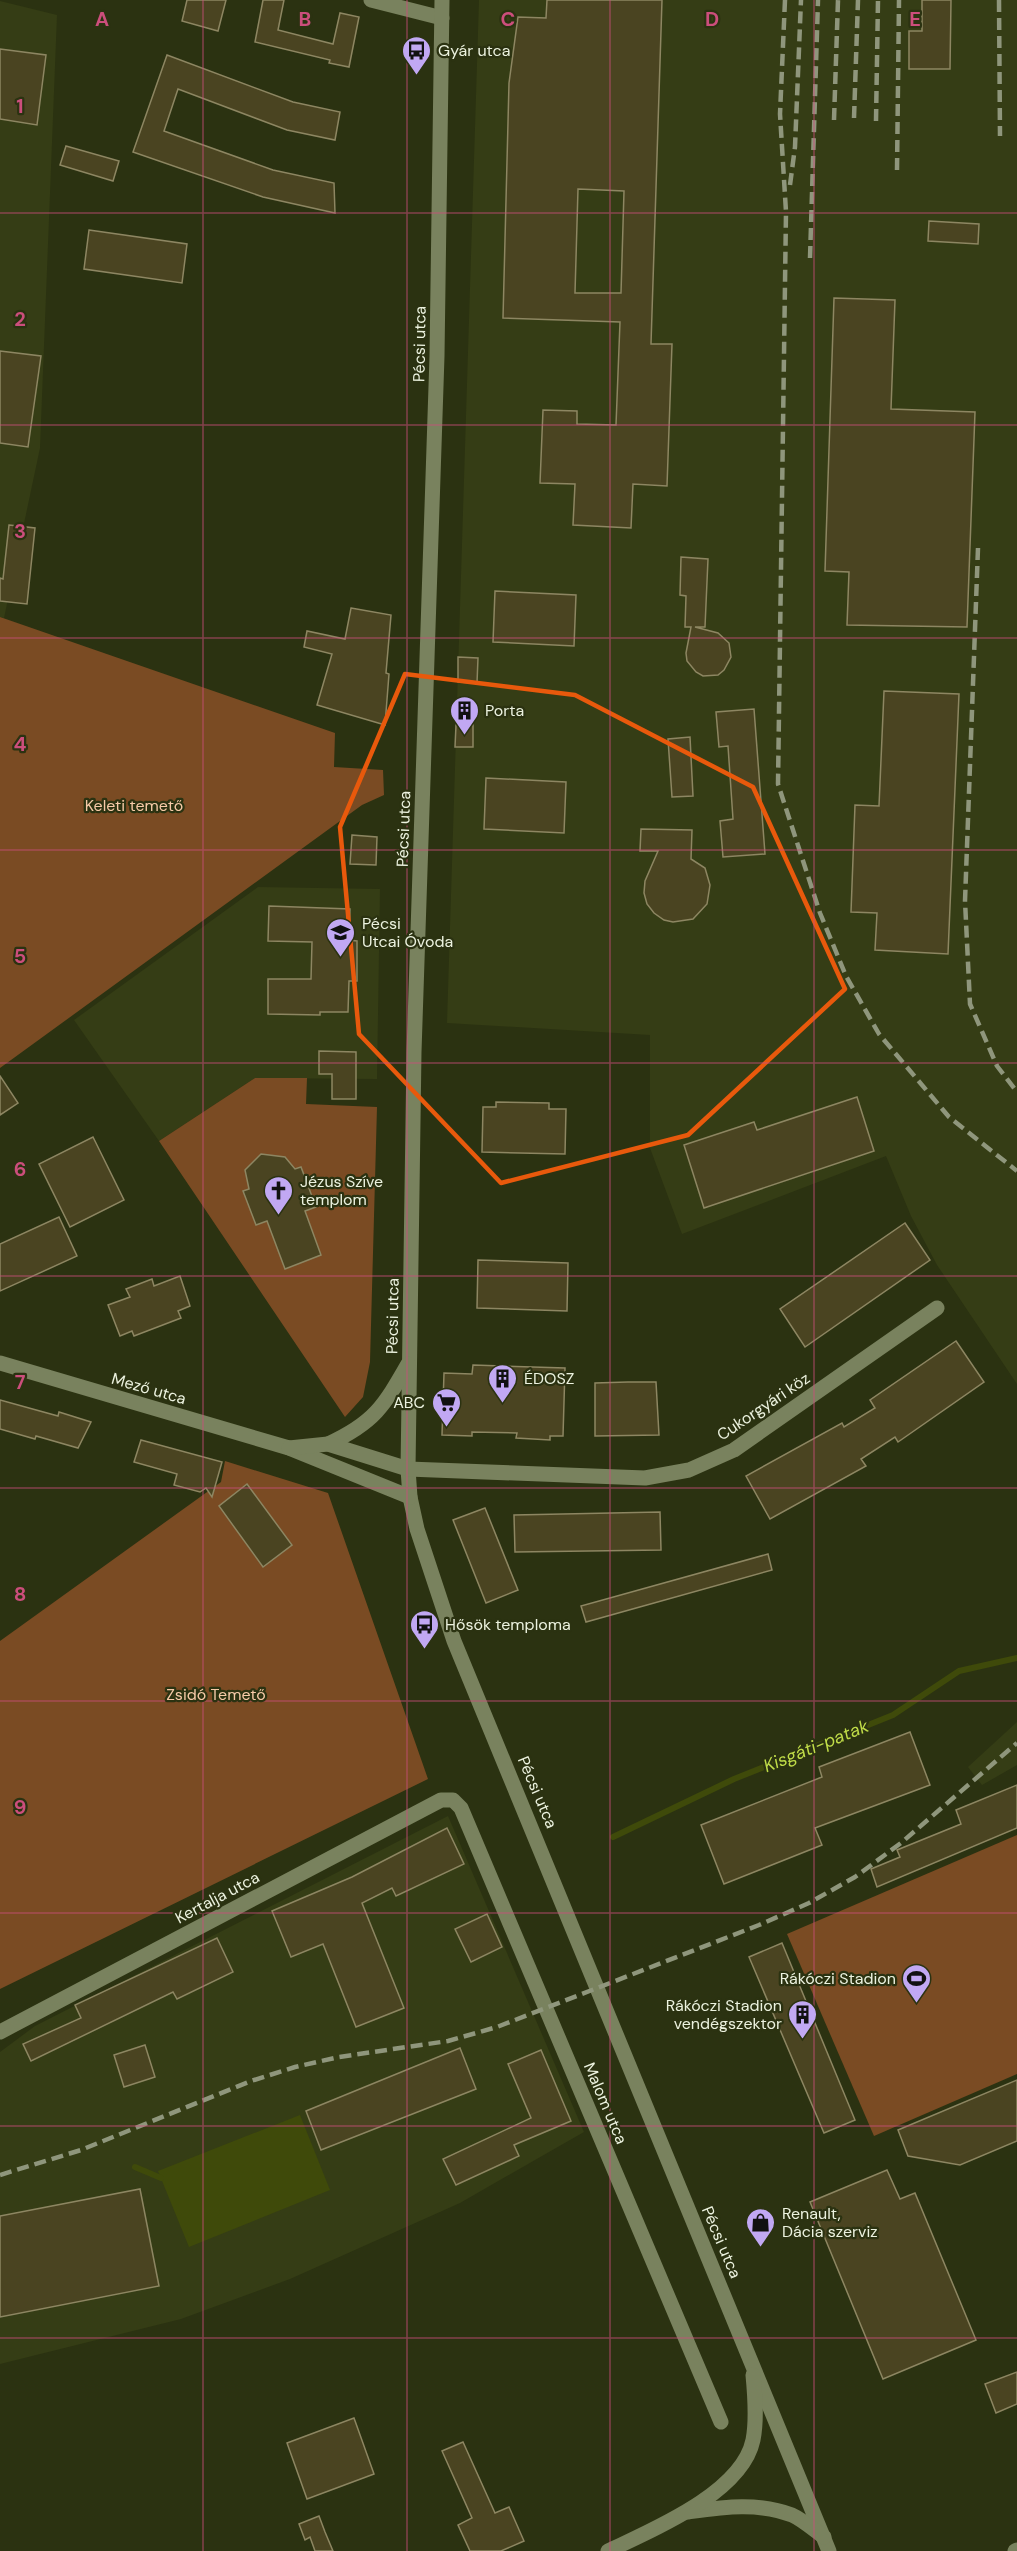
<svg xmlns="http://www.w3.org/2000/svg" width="1017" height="2551" font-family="'DM Sans',sans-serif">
<rect width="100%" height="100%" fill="#2b3211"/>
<g fill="#353d15">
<path d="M479,0H1017V1384L937,1265L911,1216L886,1156L682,1234L650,1148V1035L447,1023Z"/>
<path d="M0,1L57,15L40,448L4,618L0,617Z"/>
<path d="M258,887L380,889L377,1079L255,1078L159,1141L74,1020Z"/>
<path d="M1017,1722V1765L982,1785L968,1767Z"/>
<path d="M448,1816L584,2132L460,2203L290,2279L181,2319L0,2364V2052L35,2026Z"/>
</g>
<g fill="#7a4b23">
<path d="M0,617L335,733L334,767L383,770L384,795L362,805L0,1068Z"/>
<path d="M255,1078H307L306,1104L377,1107L370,1362L363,1397L345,1417L159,1141Z"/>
<path d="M225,1461L328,1493L428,1779L0,1989V1641L221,1482Z"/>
<path d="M1017,1835V2074L874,2136L787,1934Z"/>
</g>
<path fill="#3f4a0a" d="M300,2115L330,2190L189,2247L158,2171Z"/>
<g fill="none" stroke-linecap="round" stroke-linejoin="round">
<g stroke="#3f4a0a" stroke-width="6">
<path d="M613,1837L734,1779L893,1715L959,1671L1017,1658"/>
<path d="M135,2167L161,2178"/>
</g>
</g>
<g fill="#4a4421" stroke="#8d8662" stroke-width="1.5" fill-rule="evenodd">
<path d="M187,0H226L218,31L182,21Z"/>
<path d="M263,0H284L278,30L333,44L340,13L359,17L349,67L329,63L330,60L255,42Z"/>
<path d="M547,0H662L651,344H672L667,486L633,484L631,528L573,525L575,484L540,483L543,410L577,411V424L616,425L620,322L503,318L509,83L518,17L546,18ZM578,189L624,191L621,293H575Z"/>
<path d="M922,0H951L950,69H909V31H922Z"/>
<path d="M0,49L46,55L37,125L0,119Z"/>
<path d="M167,55L293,102L340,112L335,140L287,130L178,89L164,131L273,170L334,183L335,213L263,197L133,152Z"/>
<path d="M66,146L119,161L113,181L60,165Z"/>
<path d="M929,221L979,224L978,244L928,241Z"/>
<path d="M89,230L187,244L182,283L84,269Z"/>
<path d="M834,298L895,300L891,409L975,412L967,627L847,625L849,572L825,571Z"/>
<path d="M0,351L41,356L28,447L0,443Z"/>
<path d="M9,525L35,528L27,604L0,601V578L3,579Z"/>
<path d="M681,557L708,559L705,627H695L718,633L729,643L731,657L724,670L718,675L703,676L696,672L687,661L686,653L691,627H685L686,596L680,595Z"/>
<path d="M495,591L576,595L574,646L493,642Z"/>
<path d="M351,608L391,615L386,673L389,674L385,725L317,705L332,654L304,647L307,631L345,639Z"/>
<path d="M458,657L478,658L477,683L458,682Z"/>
<path d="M884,691L959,694L948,954L875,950L877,913L851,912L855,805L879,806Z"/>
<path d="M754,709L765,854L723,857L720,821L733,819L728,746L719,747L716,712Z"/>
<path d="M456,725H473V747H455Z"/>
<path d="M690,737L693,796L672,797L668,739Z"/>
<path d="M486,778L566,782L564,833L484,829Z"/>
<path d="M641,829L692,830L691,859L705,868L710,885L707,904L693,919L673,922L664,920L654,913L647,904L644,893L645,881L658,851H640Z"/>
<path d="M352,835L377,837L376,865L350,864Z"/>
<path d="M269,906L350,909L349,940L357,941V981H349L348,1012H320V1015L268,1014V979H311L312,942L268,941Z"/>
<path d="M319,1051L356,1052V1099H332V1074H319Z"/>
<path d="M0,1076L18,1103L0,1115Z"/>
<path d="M857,1097L874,1151L704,1208L684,1145L754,1122L757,1130Z"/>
<path d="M496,1102L549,1103V1109H566L565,1154L482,1152L483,1107H496Z"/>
<path d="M93,1137L124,1200L70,1227L39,1164Z"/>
<path d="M261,1154L285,1157L295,1169L301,1167L316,1207L305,1211L321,1255L285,1269L267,1221L256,1225L243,1191L249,1189L245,1170Z"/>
<path d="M59,1217L77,1256L0,1291V1244Z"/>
<path d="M905,1223L930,1260L805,1347L780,1309Z"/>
<path d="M478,1260L568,1263L567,1311L477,1308Z"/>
<path d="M180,1276L190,1306L178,1311L181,1318L134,1336L132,1331L120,1336L108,1305L130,1297L126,1289L152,1279L154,1286Z"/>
<path d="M956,1341L984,1382L898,1442L895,1437L861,1459L866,1466L770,1519L746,1476L842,1423L844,1427L875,1408L870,1400Z"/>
<path d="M473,1365L565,1368L563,1436H550V1440L516,1438L517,1433L472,1432V1436L442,1435L444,1373L472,1374Z"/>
<path d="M628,1382H656L659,1435L595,1436V1383Z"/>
<path d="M0,1400L58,1416L59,1412L91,1422L78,1448L36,1436L35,1439L0,1429Z"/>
<path d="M141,1440L222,1462L212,1497L206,1488L200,1492L174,1485L177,1474L134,1462Z"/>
<path d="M247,1484L292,1545L263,1567L219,1506Z"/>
<path d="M485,1508L518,1590L486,1603L453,1520Z"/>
<path d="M660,1512L661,1550L515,1552L514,1515Z"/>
<path d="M768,1554L772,1570L586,1622L581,1606Z"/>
<path d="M910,1732L930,1785L815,1828L822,1845L724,1884L701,1825L822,1777L819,1767Z"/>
<path d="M1017,1785V1828L877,1887L871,1869L900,1857L897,1850L961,1824L956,1810Z"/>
<path d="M447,1828L464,1864L396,1896L392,1888L362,1903L404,2008L356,2027L323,1944L291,1957L272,1911L352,1877Z"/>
<path d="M487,1914L502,1947L471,1962L455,1929Z"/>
<path d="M217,1938L233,1972L177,1999L173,1992L31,2061L23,2044L81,2018L75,2005Z"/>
<path d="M782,1943L855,2120L824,2133L749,1957Z"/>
<path d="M145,2045L155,2077L124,2087L114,2055Z"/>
<path d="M460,2048L476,2089L321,2150L306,2111Z"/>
<path d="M541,2050L571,2121L514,2145L519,2156L456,2185L443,2159L531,2118L508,2064Z"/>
<path d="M1017,2080V2141L960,2165L908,2156L898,2130Z"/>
<path d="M887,2170L900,2199L915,2193L976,2340L883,2379L810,2202Z"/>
<path d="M140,2189L159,2286L0,2317V2216Z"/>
<path d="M1017,2372V2404L996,2413L985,2384Z"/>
<path d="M354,2418L374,2474L307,2499L287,2443Z"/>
<path d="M463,2442L495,2513L509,2507L524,2541L501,2551H470L458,2525L472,2518L442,2451Z"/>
<path d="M319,2516L325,2532L333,2551H315L310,2537L305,2540L299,2524Z"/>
</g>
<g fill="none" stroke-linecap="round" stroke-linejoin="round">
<g stroke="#79825e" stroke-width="15">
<path d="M371,0L442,18"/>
<path d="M442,0L437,356L414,1052L408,1469L410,1497L417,1529L454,1641L829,2551"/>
<path d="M0,1363L289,1448L410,1497"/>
<path d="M328,1444C374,1423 384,1406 408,1364"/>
<path d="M289,1448L328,1444L408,1469L645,1478L689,1470L734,1450L937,1308"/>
<path d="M0,2032L441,1800H453L461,1808L721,2422"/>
<path d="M688,2512C724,2507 757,2502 792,2515C803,2520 814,2530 824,2537"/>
<path d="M608,2551C652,2530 742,2493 753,2440C757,2420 755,2396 753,2375"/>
<path d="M1015,2551L1017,2550"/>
</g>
<g stroke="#8f967c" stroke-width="4.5" stroke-dasharray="12 6" stroke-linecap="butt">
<path d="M785,0L780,114L786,212L778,784L820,913L846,976L879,1034L949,1117L1017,1171"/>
<path d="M999,0L1000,136"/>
<path d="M854,118L858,0"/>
<path d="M834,120L838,0"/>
<path d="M876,121L878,0"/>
<path d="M897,170L899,0"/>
<path d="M790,185L795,147L801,0"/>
<path d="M810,258L818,0"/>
<path d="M978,548L965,901L970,1004L997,1066L1017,1092"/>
<path d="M0,2175L81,2150L251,2081L295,2067L339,2057L448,2041L497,2027L759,1925L809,1903L855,1877L901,1843L1017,1743"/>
</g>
</g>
<path fill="none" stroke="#e8590c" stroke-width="4.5" stroke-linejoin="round" d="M405,674L575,695L753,787L845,989L688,1135L501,1183L359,1034L340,827Z"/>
<path fill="none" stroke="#cc4e7c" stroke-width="1.5" stroke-opacity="0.55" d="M203,0V2551M407,0V2551M610,0V2551M814,0V2551M0,213H1017M0,425H1017M0,638H1017M0,850H1017M0,1063H1017M0,1276H1017M0,1488H1017M0,1701H1017M0,1913H1017M0,2126H1017M0,2338H1017"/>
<defs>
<symbol id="bus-pin" viewBox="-11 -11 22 30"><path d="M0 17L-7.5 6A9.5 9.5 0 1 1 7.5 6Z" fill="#c1a8f3" stroke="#2b3211"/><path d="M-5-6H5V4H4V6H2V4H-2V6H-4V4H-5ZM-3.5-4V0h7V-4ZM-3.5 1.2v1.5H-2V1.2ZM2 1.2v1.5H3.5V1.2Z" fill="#111"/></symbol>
<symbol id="building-pin" viewBox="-11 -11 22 30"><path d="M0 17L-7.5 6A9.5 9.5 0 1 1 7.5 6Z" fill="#c1a8f3" stroke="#2b3211"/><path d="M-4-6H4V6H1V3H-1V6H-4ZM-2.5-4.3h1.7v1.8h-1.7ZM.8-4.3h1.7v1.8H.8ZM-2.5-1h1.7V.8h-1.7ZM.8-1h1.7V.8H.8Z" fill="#111"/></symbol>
<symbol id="school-pin" viewBox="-11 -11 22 30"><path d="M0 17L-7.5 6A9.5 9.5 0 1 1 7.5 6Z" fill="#c1a8f3" stroke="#2b3211"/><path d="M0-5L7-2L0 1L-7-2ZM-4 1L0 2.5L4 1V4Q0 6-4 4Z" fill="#111"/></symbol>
<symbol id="church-pin" viewBox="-11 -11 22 30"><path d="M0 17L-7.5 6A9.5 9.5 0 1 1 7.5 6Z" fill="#c1a8f3" stroke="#2b3211"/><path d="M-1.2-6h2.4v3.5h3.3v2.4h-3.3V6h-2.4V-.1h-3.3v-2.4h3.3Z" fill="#111"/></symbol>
<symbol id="supermarket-pin" viewBox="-11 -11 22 30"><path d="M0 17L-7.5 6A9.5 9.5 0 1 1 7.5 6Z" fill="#c1a8f3" stroke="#2b3211"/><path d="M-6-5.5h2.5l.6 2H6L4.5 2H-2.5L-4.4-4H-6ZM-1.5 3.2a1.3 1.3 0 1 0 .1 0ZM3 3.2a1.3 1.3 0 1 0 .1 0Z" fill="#111"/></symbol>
<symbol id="stadium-pin" viewBox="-11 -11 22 30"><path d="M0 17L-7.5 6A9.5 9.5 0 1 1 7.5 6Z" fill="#c1a8f3" stroke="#2b3211"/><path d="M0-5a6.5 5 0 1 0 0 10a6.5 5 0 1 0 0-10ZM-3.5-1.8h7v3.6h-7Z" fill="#111"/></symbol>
<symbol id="shop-pin" viewBox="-11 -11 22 30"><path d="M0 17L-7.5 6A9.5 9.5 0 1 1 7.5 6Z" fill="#c1a8f3" stroke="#2b3211"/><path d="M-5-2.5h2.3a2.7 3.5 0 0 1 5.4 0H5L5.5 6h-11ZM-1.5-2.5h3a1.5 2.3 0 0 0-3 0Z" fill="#111"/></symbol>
</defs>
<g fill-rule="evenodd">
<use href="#bus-pin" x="400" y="34" width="33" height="45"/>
<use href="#building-pin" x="448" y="694" width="33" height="45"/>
<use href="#school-pin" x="324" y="916" width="33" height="45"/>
<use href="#church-pin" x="262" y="1174" width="33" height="45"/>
<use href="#building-pin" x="486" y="1362" width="33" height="45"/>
<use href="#supermarket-pin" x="430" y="1386" width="33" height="45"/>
<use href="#bus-pin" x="408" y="1608" width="33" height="45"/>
<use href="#stadium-pin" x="900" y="1962" width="33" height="45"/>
<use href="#building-pin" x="786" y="1998" width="33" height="45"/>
<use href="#shop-pin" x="744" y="2206" width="33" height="45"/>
</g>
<g text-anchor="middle" stroke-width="4.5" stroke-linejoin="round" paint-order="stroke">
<g font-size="16" fill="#ecf2df" stroke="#2b3211" text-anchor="start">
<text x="438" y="56">Gyár utca</text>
<text x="485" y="716">Porta</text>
<text x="362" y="929">Pécsi<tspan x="362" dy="18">Utcai Óvoda</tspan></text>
<text x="300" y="1187">Jézus Szíve<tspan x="300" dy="18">templom</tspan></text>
<text x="524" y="1384">ÉDOSZ</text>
<text x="425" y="1408" text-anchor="end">ABC</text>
<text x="445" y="1630">Hősök temploma</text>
<text x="896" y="1984" text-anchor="end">Rákóczi Stadion</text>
<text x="782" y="2011" text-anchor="end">Rákóczi Stadion<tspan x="782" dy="18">vendégszektor</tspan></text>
<text x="782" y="2219">Renault,<tspan x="782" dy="18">Dácia szerviz</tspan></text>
</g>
<g font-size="16" fill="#ecf2df" stroke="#2b3211">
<text transform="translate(419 344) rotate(-89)" y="6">Pécsi utca</text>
<text transform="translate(403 829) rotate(-88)" y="6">Pécsi utca</text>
<text transform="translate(392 1316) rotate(-89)" y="6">Pécsi utca</text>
<text transform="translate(149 1388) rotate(16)" y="6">Mező utca</text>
<text transform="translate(763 1406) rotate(-34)" y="6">Cukorgyári köz</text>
<text transform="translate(538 1792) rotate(67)" y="6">Pécsi utca</text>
<text transform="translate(217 1897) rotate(-28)" y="6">Kertalja utca</text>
<text transform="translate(606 2103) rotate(67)" y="6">Malom utca</text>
<text transform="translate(722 2242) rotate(67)" y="6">Pécsi utca</text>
</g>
<g font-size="16" fill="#f6caa7" stroke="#2b3211">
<text x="134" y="811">Keleti temető</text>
<text x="216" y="1700">Zsidó Temető</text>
</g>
<g font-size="18" font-style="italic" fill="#c0dc48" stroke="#2b3211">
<text transform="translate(816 1746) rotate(-22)" y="6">Kisgáti-patak</text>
</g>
</g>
<g font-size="20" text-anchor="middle" font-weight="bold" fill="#cc4e7c" stroke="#2b3211" stroke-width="4.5" stroke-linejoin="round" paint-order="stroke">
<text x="102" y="26">A</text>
<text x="305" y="26">B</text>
<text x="508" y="26">C</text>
<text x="712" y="26">D</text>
<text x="915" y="26">E</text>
<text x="20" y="113">1</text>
<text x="20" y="326">2</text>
<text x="20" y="538">3</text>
<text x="20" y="751">4</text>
<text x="20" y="963">5</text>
<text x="20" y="1176">6</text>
<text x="20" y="1389">7</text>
<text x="20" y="1601">8</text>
<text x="20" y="1814">9</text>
</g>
</svg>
